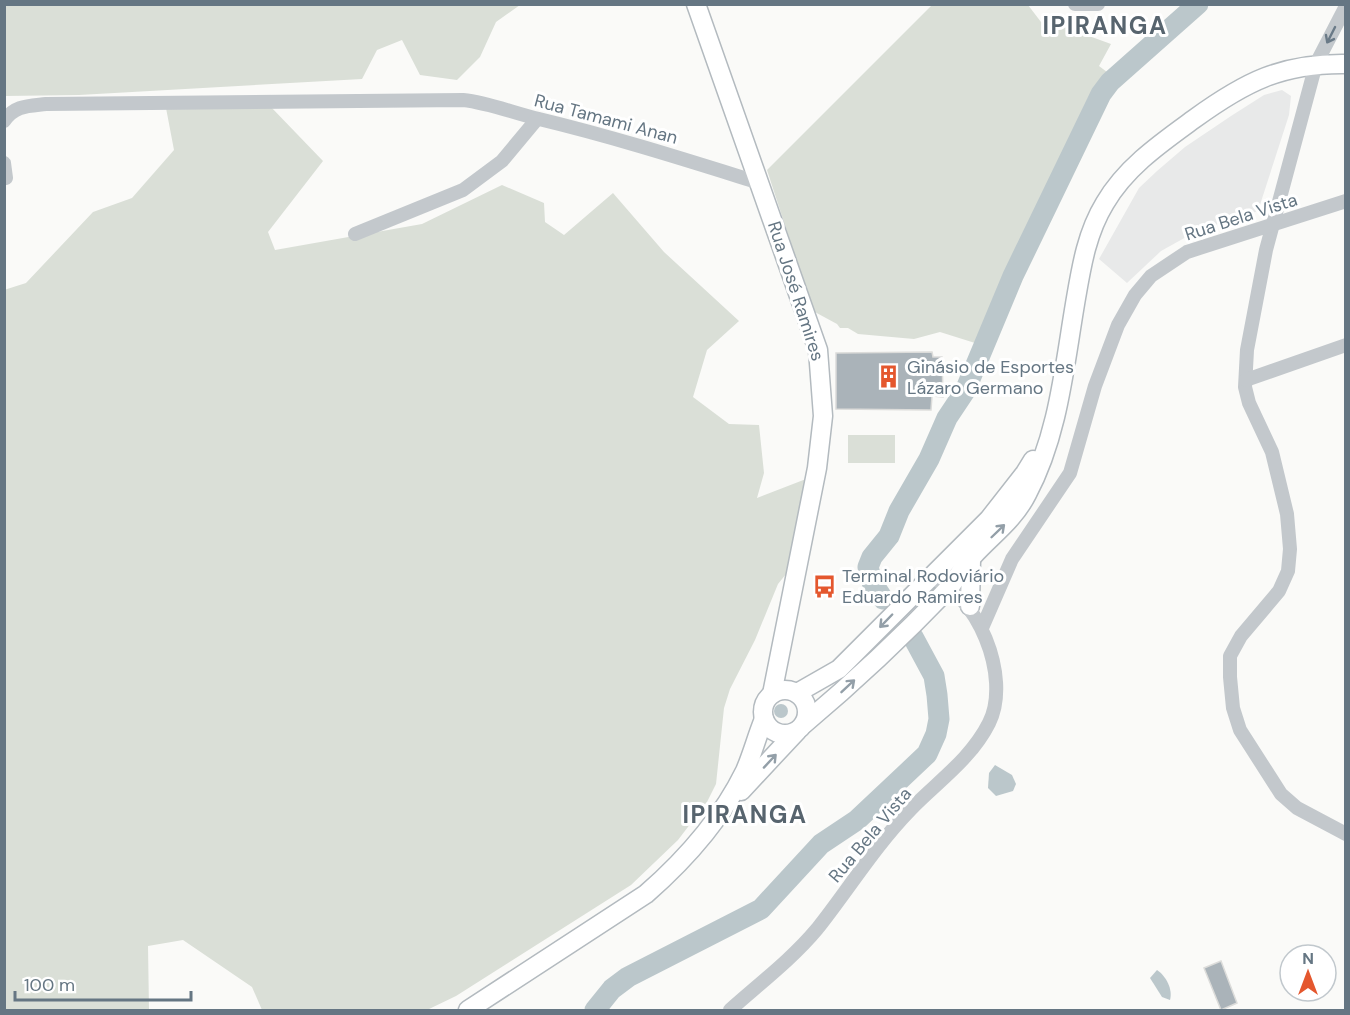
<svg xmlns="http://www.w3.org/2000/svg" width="1350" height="1015" font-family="'DM Sans',sans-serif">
<rect width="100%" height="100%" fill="#fafaf8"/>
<path fill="#e8e9e9" d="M1282,90L1291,96L1289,115L1258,211L1197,231L1161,251L1127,283L1099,259L1139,188L1157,171L1185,147L1231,116L1264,95Z"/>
<g fill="#dadfd7">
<path d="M4,5L5,4L520,5L496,22L480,57L457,80L420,75L402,40L377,50L362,79L79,95L5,96Z"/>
<path d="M932,5H1028L1041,22L1056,24L1111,44L1099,66L1107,72L1088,98L975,343L940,332L914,339L858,334L848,328H840L837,324L813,311L767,170Z"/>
<path d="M270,106L323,161L268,232L275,250L422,224L502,185L544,203L545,222L564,235L613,193L664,252L739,321L707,350L693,397L729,424L759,425L764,473L757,498L806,479L790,569L778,584L755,640L730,689L724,708L716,784L707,802L678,840L631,885L456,996L427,1010H262L252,987L183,940L148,946L149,1010H5L4,290L26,283L93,212L132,198L174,150L166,108Z"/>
<rect x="848" y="435" width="47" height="28"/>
</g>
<g fill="#bbc7cb">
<circle cx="781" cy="711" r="7"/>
<path d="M995,765L1012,775L1016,784L1013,791L996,796L988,788L989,773Z"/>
<path d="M1157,970C1166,976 1173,989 1170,1000L1162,997L1150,978Z"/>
</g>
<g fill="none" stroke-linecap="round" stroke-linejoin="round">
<g stroke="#bbc7cb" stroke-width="21">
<path d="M883,599L872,582L868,567L872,557L889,536L899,511L929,459L947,418L965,391L1013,276L1101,94L1110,82L1198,4"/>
<path d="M595,1010L612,989L628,977L761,909L821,844L857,820L927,754L936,734L939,719L937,695L934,676L913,637"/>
</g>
</g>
<g fill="#aab3b9" stroke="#dcdcda" stroke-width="1.5">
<path d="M932,352L933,357H942L943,397L932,396L931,410L836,409V353Z"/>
<path d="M1221,961L1237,1003L1221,1010L1204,968Z"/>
</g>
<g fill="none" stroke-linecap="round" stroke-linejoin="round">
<defs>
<g id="secondary">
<path d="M696,4L818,350L823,416L817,468L772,694"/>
<path d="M970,606L971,560"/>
<circle cx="785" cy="712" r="22"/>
<path d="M797,693L839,669L989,519L1025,473L1033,460"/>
<path d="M804,724C854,682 903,636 948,589C957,579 963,566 973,556C992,535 1014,520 1027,494C1058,436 1064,369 1075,304C1081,269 1086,234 1105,203C1126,167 1161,143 1194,119C1245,82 1282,63 1346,64"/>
<path d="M741,791L797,731"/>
<path d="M468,1010L646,894C685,860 722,818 745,771C752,755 757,736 764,719"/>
</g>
</defs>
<use href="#secondary" stroke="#b3babf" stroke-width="21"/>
<g stroke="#c3c8cc" stroke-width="14">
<path d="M1075,4H1098"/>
<path d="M1346,6L1316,64L1266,250L1247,350L1245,387L1249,403L1272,452L1287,514L1290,549L1288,571L1279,591L1241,636L1230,656V677L1233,708L1240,730L1281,794L1297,808L1346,834"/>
<path d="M4,121C15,105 29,106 46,104L463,100C490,103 513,113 539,119C614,137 686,160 760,183"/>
<path d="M4,163L6,178"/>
<path d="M355,234L463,190L502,161L537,119"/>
<path d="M1246,380L1346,345"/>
<path d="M982,628L1012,559L1070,473L1095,386L1118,325L1135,295L1151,276L1187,252L1346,201"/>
<path d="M730,1010C759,984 792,959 817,929C848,890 875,846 910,810C937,782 971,759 989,723C1012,677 977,592 929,577"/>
</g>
<use href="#secondary" stroke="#fff" stroke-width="18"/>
</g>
<defs><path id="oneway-shaft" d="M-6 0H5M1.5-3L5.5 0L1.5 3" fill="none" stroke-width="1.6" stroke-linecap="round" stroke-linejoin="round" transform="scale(1.5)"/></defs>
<use stroke="#6a7a87" href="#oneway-shaft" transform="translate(1331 35) rotate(117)"/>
<g stroke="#939fa8">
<use href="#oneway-shaft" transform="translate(998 531) rotate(-44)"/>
<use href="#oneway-shaft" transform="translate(886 621) rotate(134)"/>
<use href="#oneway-shaft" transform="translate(848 686) rotate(-43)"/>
<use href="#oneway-shaft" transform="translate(770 761) rotate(-47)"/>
</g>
<defs>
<symbol id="building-bare" viewBox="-9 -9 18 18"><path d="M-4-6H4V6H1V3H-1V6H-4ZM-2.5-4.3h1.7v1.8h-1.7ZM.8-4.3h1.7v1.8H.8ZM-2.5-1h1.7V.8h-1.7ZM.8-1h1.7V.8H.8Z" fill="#e4572e" stroke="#fff" stroke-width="2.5" paint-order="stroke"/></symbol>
<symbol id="bus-bare" viewBox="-9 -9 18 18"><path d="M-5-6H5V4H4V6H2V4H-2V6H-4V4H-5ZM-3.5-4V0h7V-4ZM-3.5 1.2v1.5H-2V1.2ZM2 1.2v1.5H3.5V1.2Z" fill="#e4572e" stroke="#fff" stroke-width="2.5" paint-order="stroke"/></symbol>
</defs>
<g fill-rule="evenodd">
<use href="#building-bare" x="872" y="360" width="33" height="33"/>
<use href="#bus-bare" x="808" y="570" width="33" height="33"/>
</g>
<g text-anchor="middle" stroke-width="6" stroke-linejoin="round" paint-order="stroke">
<g font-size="18" fill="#657683" stroke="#fff">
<text transform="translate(606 119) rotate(15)" y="6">Rua Tamami Anan</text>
<text transform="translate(1241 217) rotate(-18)" y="6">Rua Bela Vista</text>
<text transform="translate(796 291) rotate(72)" y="6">Rua José Ramires</text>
<text transform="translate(870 835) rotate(-50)" y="6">Rua Bela Vista</text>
</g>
<g font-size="18" fill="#657683" stroke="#fff" text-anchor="start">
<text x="907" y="373">Ginásio de Esportes<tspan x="907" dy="21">Lázaro Germano</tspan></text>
<text x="842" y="582">Terminal Rodoviário<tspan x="842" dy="21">Eduardo Ramires</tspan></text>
</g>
<g font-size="24" font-weight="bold" letter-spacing="1.5" fill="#57646e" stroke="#fff">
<text x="1105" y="34">IPIRANGA</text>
<text x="745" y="823">IPIRANGA</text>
</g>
</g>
<rect width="1350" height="1015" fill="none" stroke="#657683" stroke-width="12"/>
<g transform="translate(1308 973)"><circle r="28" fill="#ffffff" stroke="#c1c8cd" stroke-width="1.5"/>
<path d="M0-4.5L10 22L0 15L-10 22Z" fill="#e4572e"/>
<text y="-9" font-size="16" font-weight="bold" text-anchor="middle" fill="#657683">N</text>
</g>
<path d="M15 991v9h176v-9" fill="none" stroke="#657683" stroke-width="3"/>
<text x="24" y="991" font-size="18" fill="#657683" stroke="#ffffff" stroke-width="4.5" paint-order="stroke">100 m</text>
</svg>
